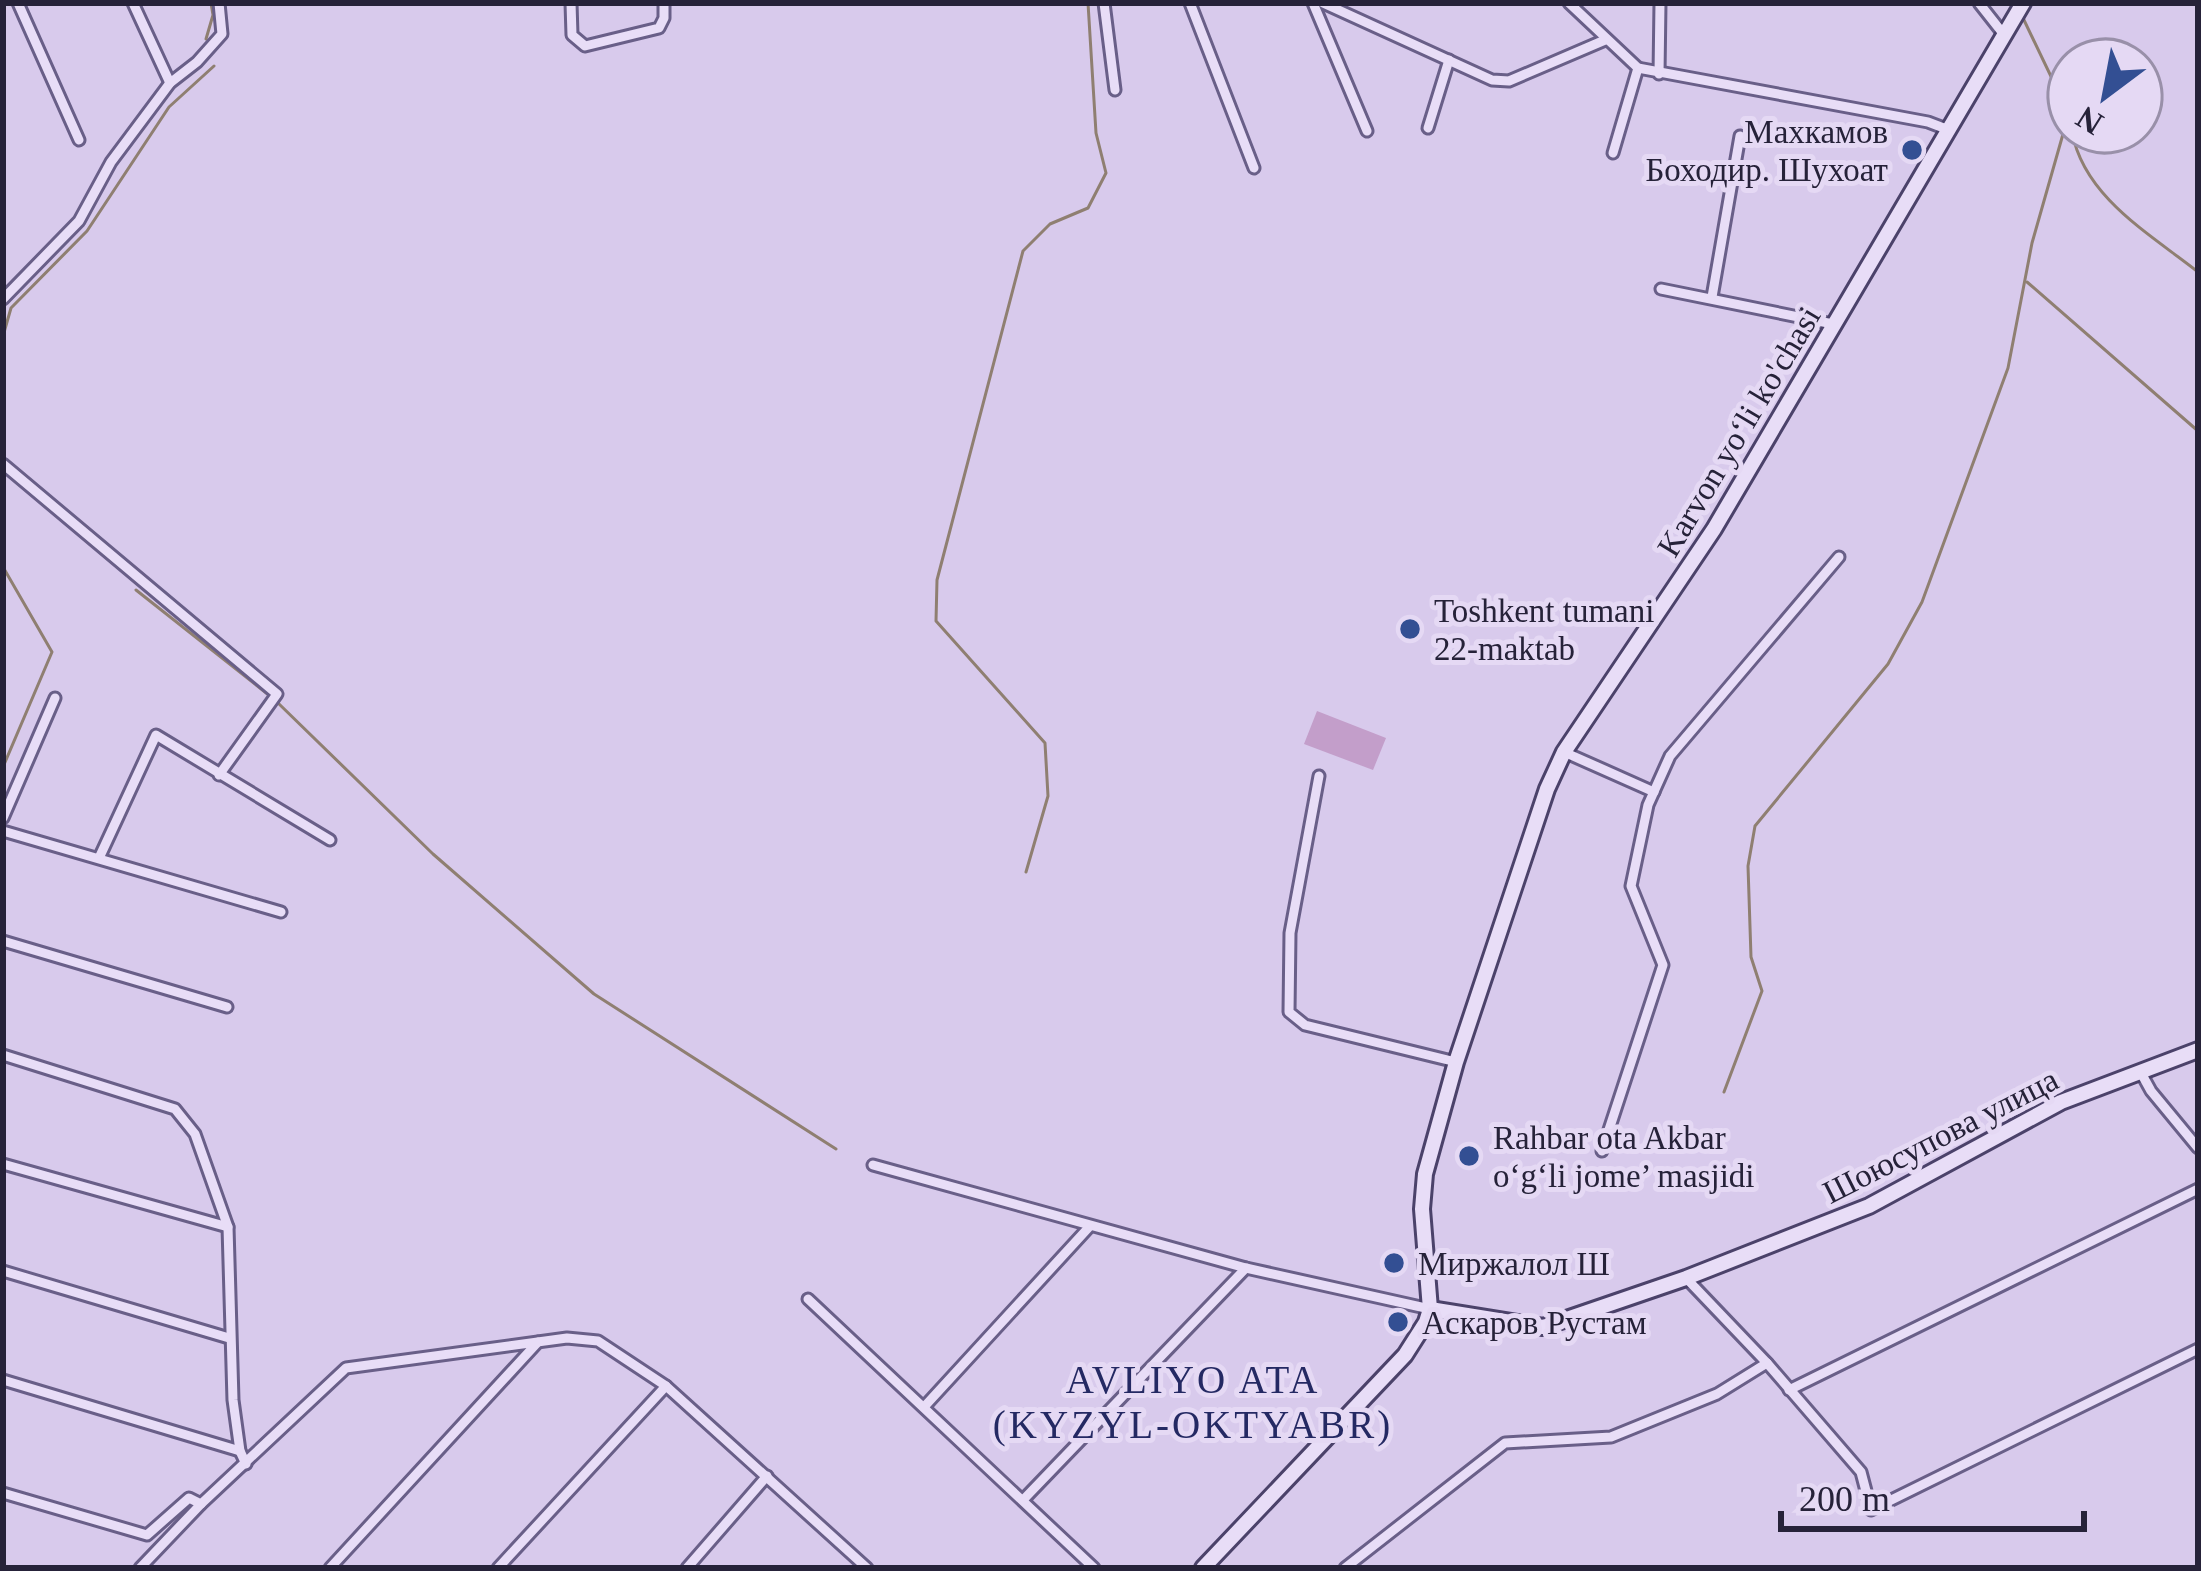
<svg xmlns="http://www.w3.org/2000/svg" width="2201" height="1571" font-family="Georgia,serif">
<rect width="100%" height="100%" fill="#d8caec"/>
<path fill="#c39eca" d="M1317,711L1386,738L1373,770L1304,744Z"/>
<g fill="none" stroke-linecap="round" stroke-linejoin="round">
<g stroke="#8f7f71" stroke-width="3">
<path d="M2023,18L2068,112"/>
<path d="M206,39L213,15L211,3"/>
<path d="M2072,132C2084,197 2150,234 2198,272"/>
<path d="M2027,282L2198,431"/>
<path d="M3,336L11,308L87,231L169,107L214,66"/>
<path d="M3,567L52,652L3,767"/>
<path d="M136,590L270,696"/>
<path d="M277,702L433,854L594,994L836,1149"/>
<path d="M1026,872L1048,796L1045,743L936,621L937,580L1023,251L1050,224L1088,208L1106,173L1096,133L1088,3"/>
<path d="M1724,1092L1762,991L1751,957L1748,866L1755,826L1888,664L1922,602L2008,368L2032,243L2069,113"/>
</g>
<defs>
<g id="street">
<path d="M18,3L79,140"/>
<path d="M133,3L170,83"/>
<path d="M571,3L572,35L585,46L659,28L664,18V3"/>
<path d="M1104,3L1115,90"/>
<path d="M1190,3L1254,168"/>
<path d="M1313,3L1367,131"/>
<path d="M1323,3L1492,80L1509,81L1605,40"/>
<path d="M1569,3L1638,68L1928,122L1949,130"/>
<path d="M1979,3L2005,36"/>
<path d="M1659,74L1660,3"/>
<path d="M1428,128L1449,60"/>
<path d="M1613,153L1638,68"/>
<path d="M1661,289L1833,324"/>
<path d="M1712,297L1740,136"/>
<path d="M3,299L79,221L111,162L170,83L197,62L222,34L219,3"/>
<path d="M3,464L277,694L219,775"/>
<path d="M1564,752L1654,792"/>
<path d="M1319,776L1290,933L1289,1012L1305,1025L1456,1062"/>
<path d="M3,818L55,698"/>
<path d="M3,831L281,912"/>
<path d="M100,856L156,735L330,840"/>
<path d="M3,941L227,1007"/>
<path d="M3,1055L175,1109L195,1134L228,1227L233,1400L240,1451L246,1464"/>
<path d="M2140,1071L2151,1091L2198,1148"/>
<path d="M1602,1151L1663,965L1631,886L1648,805L1670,756L1839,557"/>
<path d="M3,1164L228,1227"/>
<path d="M873,1165L1246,1268L1430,1309"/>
<path d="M3,1271L229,1338"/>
<path d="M1686,1278L1767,1363L1861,1472L1871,1510L2198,1349"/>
<path d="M808,1299L1094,1568"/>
<path d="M3,1380L240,1451"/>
<path d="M1789,1390L2198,1189"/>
<path d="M924,1407L1090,1226"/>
<path d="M3,1493L147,1535L189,1498L201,1504"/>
<path d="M1023,1500L1246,1268"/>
<path d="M140,1568L201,1504L346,1368L567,1338L598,1341L666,1386L867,1568"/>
<path d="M330,1568L538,1342"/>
<path d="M498,1568L666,1386"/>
<path d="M687,1568L767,1476"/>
<path d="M1345,1568L1505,1443L1611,1437L1717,1394L1767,1363"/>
</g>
<g id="secondary">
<path d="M1430,1309L1543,1327L1686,1278L1869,1206L2061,1102L2198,1050"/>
<path d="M1203,1568L1405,1355L1426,1322L1430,1309L1422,1209L1425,1174L1456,1062L1547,789L1564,752L1714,529L2023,3"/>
</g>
</defs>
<use href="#street" stroke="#695f88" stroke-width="15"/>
<use href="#secondary" stroke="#4b426a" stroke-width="20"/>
<use href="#street" stroke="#e8ddf7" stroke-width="9"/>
<use href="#secondary" stroke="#e8ddf7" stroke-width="14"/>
</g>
<g fill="#334f93" stroke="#e5d9f4" stroke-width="4.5">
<circle cx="1912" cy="150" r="12"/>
<circle cx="1410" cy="629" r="12"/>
<circle cx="1469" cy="1156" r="12"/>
<circle cx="1394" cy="1263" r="12"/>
<circle cx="1398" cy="1322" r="12"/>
</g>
<g text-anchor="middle" stroke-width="10" stroke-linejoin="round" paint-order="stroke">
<g font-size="33" fill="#262239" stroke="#e5d9f4" text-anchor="start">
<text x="1888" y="143" text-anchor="end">Махкамов<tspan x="1888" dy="38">Боходир. Шухоат</tspan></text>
<text x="1434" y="622">Toshkent tumani<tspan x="1434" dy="38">22-maktab</tspan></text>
<text x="1493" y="1149">Rahbar ota Akbar<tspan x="1493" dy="38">o‘g‘li jome’ masjidi</tspan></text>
<text x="1418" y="1275">Миржалол Ш</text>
<text x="1422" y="1334">Аскаров Рустам</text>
</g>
<g font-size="33" fill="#262239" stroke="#e5d9f4">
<text transform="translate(1738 431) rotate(-59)" y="12">Karvon yo‘li ko'chasi</text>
<text transform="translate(1940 1135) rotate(-27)" y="12">Шоюсупова улица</text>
</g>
<g font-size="39" letter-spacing="3" fill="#242963" stroke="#e5d9f4">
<text x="1193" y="1393">AVLIYO ATA<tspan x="1193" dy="45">(KYZYL-OKTYABR)</tspan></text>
</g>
</g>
<rect width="2201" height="1571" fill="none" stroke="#262239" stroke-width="12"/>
<g transform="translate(2105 96) rotate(212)"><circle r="57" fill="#e5d9f4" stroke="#9990a9" stroke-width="3"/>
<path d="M0-9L21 45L0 30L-21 45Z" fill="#334f93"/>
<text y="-18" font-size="33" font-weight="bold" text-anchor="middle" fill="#262239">N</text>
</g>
<path d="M1781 1511v18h303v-18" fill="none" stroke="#262239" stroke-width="6"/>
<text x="1799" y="1511" font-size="36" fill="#262239" stroke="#e5d9f4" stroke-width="9" paint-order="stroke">200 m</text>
</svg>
